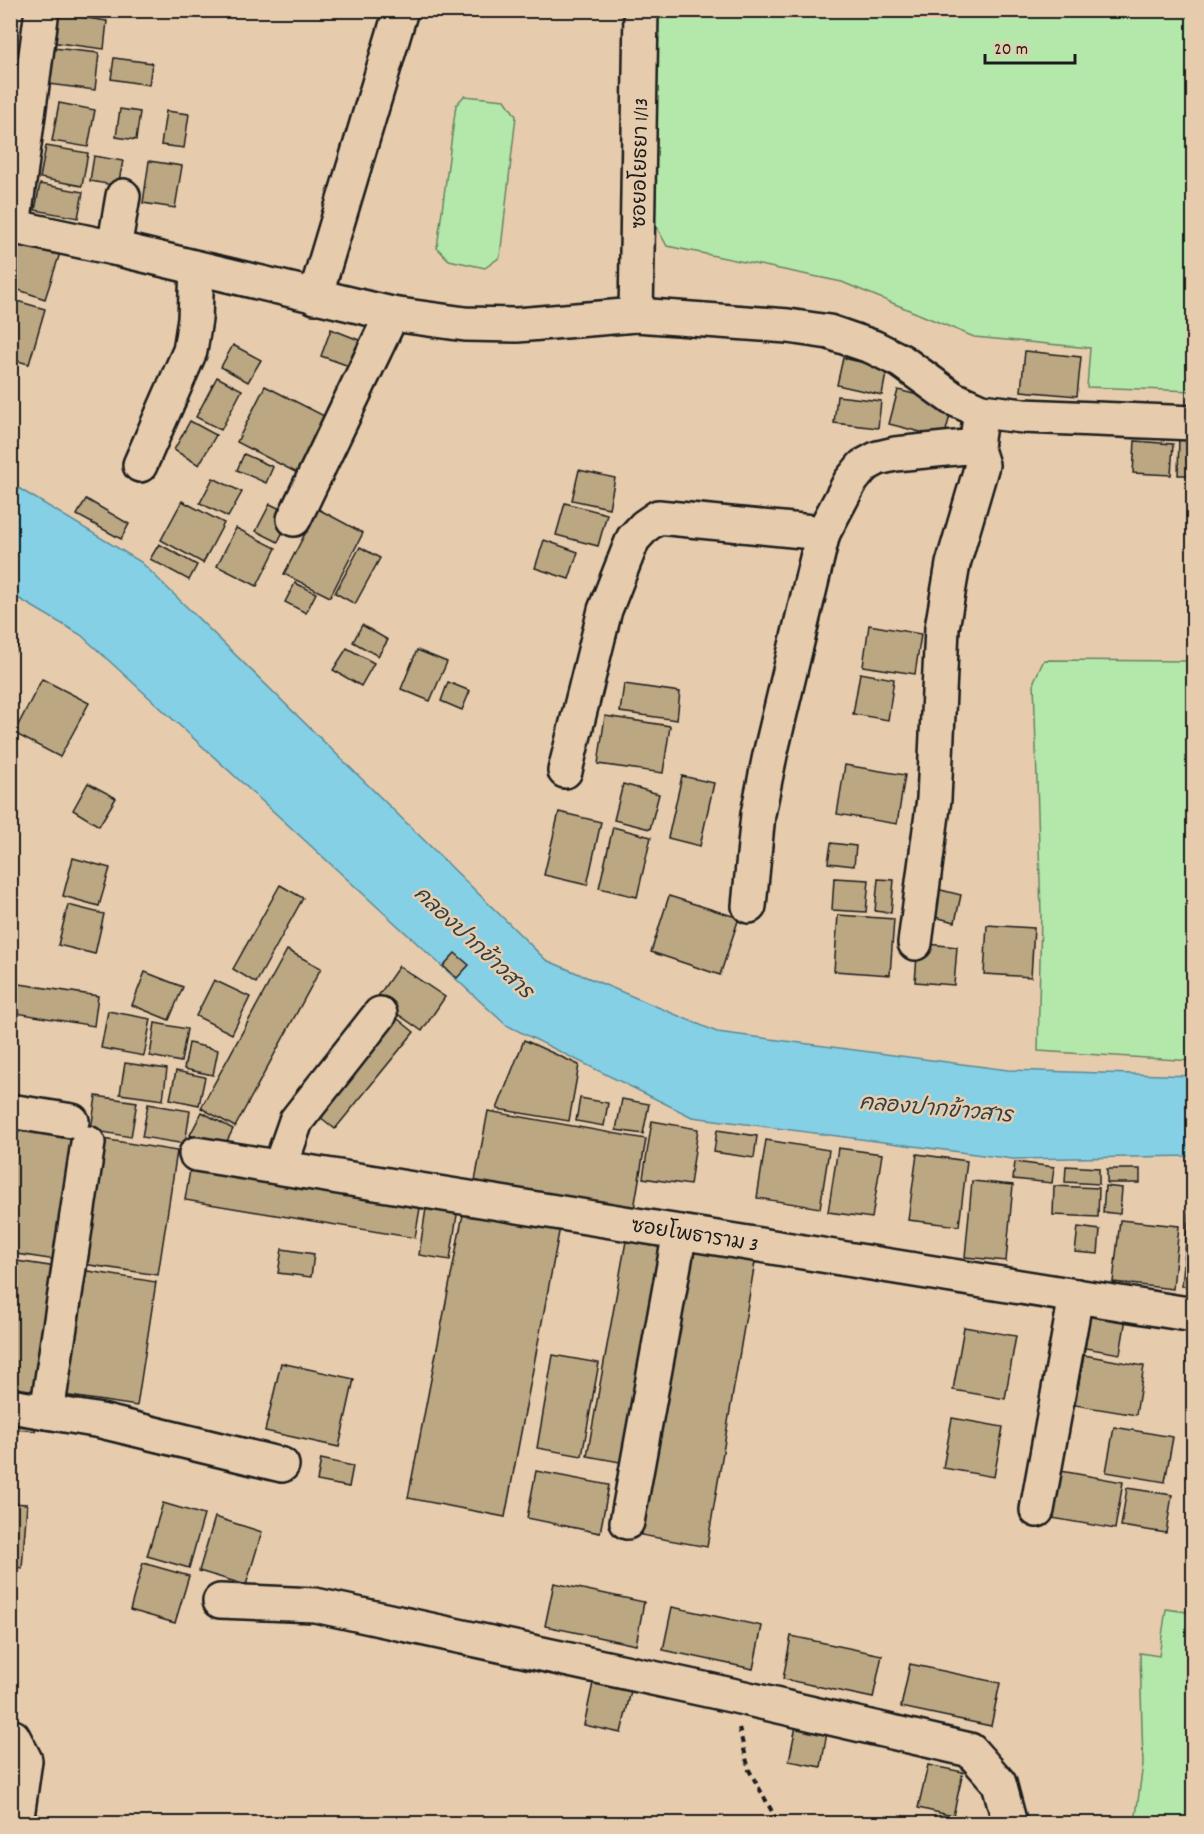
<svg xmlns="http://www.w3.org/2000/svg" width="1204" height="1834" font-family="Dekko,'Playpen Sans Thai',sans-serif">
<rect width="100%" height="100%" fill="#e6ccad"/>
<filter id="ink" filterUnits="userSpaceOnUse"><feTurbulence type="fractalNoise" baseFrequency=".0167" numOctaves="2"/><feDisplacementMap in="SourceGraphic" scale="12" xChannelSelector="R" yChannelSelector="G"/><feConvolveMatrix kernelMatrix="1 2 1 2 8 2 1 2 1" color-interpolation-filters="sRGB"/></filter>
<g filter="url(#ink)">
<g fill="#b3e8aa" stroke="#688263" stroke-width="1.5">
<path d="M654,11H1193V391L1087,387L1090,348L974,337L842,282L667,246L655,224Z"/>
<path d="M464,96L505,100L516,116L500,257L485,268L449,260L437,248L456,105Z"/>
<path d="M1044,660L1193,661V1061L1038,1051L1041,914L1034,681Z"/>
<path d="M1166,1609L1193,1613V1823H1135L1143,1764L1140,1653L1159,1656Z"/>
</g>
<path fill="#85d0e5" stroke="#5b8895" stroke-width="1.5" d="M10,483L141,562L546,960L717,1032L1008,1070L1193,1076V1156L1013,1159L692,1117L506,1025L81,635L11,594Z"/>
<g fill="#bba782" stroke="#1c1c1c" stroke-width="1.5">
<path d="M53,13L107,21L104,49L50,42Z"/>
<path d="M53,48L99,53L95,90L49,84Z"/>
<path d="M114,58L152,63L149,85L111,79Z"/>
<path d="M59,103L95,110L88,147L52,141Z"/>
<path d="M120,109L140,112L136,140L116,137Z"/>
<path d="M166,111L189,114L184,148L161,145Z"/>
<path d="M46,146L88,153L82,186L40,178Z"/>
<path d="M94,156L123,161L118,186L90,181Z"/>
<path d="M149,161L182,166L175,208L143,203Z"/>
<path d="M40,184L83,192L78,218L35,210Z"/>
<path d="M18,235L61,250L45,299L10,287V258Z"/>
<path d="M10,299L45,309L29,364L10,359Z"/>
<path d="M331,329L359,340L349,366L321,356Z"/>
<path d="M233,345L261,360L248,382L221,367Z"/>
<path d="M1025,351L1081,357L1077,396L1021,391Z"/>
<path d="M843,358L887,368L882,395L837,385Z"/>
<path d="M217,377L242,390L221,430L196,417Z"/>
<path d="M265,386L332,420L303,476L237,442Z"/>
<path d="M898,390L953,404L944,438L889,424Z"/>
<path d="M837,396L881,401L878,428L834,423Z"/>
<path d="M190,421L216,435L199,465L174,450Z"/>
<path d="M1179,436L1194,437V475H1178Z"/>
<path d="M1135,441L1173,444L1171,475L1133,473Z"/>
<path d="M244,454L273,467L266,483L237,470Z"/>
<path d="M579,470L615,478L609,508L572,500Z"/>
<path d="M213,478L242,492L228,517L200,503Z"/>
<path d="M86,499L129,524L121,539L77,515Z"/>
<path d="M182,501L224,523L203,563L161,540Z"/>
<path d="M565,503L607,514L598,546L556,535Z"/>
<path d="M270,504L291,514L278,542L256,531Z"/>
<path d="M318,509L363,533L330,597L284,574Z"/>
<path d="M236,528L276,548L257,586L217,566Z"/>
<path d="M544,540L578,552L569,579L535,568Z"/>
<path d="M159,544L197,565L189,580L150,559Z"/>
<path d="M360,547L380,558L355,604L335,593Z"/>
<path d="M295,583L316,593L306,613L285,602Z"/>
<path d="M362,625L388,640L378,656L353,642Z"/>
<path d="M869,625L921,634L915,674L863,666Z"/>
<path d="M10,641L18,644L10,662Z"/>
<path d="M347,648L374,663L361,686L333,670Z"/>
<path d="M417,650L447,662L430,701L401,689Z"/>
<path d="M860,673L894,679L888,720L853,714Z"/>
<path d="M42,679L89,703L60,757L14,733Z"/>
<path d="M448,682L470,691L462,710L441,701Z"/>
<path d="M624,684L680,692L677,720L620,712Z"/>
<path d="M605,716L670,726L663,773L598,764Z"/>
<path d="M845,765L905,775L897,824L837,814Z"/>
<path d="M682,776L714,783L700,846L668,838Z"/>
<path d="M88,783L116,798L99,826L73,810Z"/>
<path d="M623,784L659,794L650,829L614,820Z"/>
<path d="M559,812L601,822L587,885L544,875Z"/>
<path d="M613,827L651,837L637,897L599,888Z"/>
<path d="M831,843L856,846L854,866L828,863Z"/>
<path d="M73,858L110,868L99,906L63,896Z"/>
<path d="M834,878L869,880L866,912L832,910Z"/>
<path d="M878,879L894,880L891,913L875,911Z"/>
<path d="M280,885L303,898L256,983L233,969Z"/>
<path d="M937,889L961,895L955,922L930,916Z"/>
<path d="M669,896L739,918L720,975L651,952Z"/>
<path d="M68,905L104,914L95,954L58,945Z"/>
<path d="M838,915L894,919L890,975L834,971Z"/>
<path d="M987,925L1034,928L1031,977L984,974Z"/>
<path d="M918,943L957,947L954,985L915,982Z"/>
<path d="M287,950L321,968L235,1127L201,1108Z"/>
<path d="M455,953L469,965L457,978L443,966Z"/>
<path d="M399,966L445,997L422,1031L376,999Z"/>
<path d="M145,972L183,987L169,1020L132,1005Z"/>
<path d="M214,980L250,997L232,1034L196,1016Z"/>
<path d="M13,983L98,996L94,1026L10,1012Z"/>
<path d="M108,1011L151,1019L144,1056L101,1048Z"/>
<path d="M393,1015L414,1032L335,1129L314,1112Z"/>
<path d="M155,1023L187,1029L181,1062L150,1056Z"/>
<path d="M524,1040L579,1065L569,1121L497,1109Z"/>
<path d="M189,1043L218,1050L213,1075L184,1069Z"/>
<path d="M125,1063L167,1069L163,1100L120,1094Z"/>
<path d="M176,1071L205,1077L199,1105L170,1099Z"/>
<path d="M96,1096L137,1102L131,1137L91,1130Z"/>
<path d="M580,1098L608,1103L604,1126L576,1121Z"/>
<path d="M622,1099L649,1104L643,1134L616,1130Z"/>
<path d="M148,1104L190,1111L185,1144L142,1137Z"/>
<path d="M488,1111L646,1139L634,1209L475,1181Z"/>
<path d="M202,1112L233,1129L222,1151L190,1135Z"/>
<path d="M652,1121L698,1129L690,1185L643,1178Z"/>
<path d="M10,1125L76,1135L56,1260L10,1253Z"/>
<path d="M717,1130L757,1136L754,1158L714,1152Z"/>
<path d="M103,1139L177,1151L158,1275L83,1264Z"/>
<path d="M766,1140L829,1150L820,1208L757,1198Z"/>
<path d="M838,1148L882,1154L872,1218L828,1212Z"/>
<path d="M917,1154L967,1161L959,1226L908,1220Z"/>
<path d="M1015,1162L1054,1167L1052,1183L1013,1179Z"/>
<path d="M191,1164L421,1202L415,1238L185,1200Z"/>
<path d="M1066,1166L1099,1168V1184L1065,1182Z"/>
<rect x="1107" y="1169" width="33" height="14"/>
<path d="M972,1181L1013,1185L1006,1261L965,1257Z"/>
<path d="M1054,1186L1099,1188L1098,1217L1053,1215Z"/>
<path d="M1105,1186L1122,1188L1120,1214L1103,1212Z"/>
<path d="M427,1202L458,1208L450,1260L419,1255Z"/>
<path d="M1189,1207H1194V1287L1182,1286Z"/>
<path d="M464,1209L560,1227L505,1517L408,1498Z"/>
<path d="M1120,1220L1179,1226L1173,1289L1113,1282Z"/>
<path d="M1078,1227L1100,1230L1098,1254L1075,1252Z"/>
<path d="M626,1241L664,1248L625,1463L587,1456Z"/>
<path d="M282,1249L314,1254L311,1277L278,1273Z"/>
<path d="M689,1251L755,1262L707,1547L641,1535Z"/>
<path d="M10,1260L56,1267L36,1391L10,1387Z"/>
<path d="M82,1270L156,1282L137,1406L63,1395Z"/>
<path d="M1091,1312L1126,1318L1120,1354L1085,1348Z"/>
<path d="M964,1327L1016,1336L1005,1399L953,1390Z"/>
<path d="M553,1355L599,1363L582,1456L537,1448Z"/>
<path d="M1084,1355L1144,1366L1136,1415L1075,1405Z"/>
<path d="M281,1363L354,1379L339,1447L265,1431Z"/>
<path d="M17,1415L36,1417L35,1431L15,1429Z"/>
<path d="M952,1418L1003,1427L994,1477L943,1468Z"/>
<path d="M1114,1427L1173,1437L1165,1482L1106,1472Z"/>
<path d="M10,1435L18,1436L13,1492L10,1491Z"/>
<path d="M321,1459L353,1466L349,1487L317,1481Z"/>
<path d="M536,1471L609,1485L600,1533L527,1518Z"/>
<path d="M1061,1471L1123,1482L1115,1529L1052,1518Z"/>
<path d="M1127,1488L1172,1495L1166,1533L1121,1526Z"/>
<path d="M10,1503L27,1504L22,1568L10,1566Z"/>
<path d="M163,1503L204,1515L189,1568L147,1556Z"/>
<path d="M215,1517L262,1532L246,1585L199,1571Z"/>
<path d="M143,1563L189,1576L175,1623L130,1610Z"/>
<path d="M554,1583L644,1602L636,1645L545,1626Z"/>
<path d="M672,1607L762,1626L753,1669L663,1650Z"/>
<path d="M791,1636L882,1655L873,1698L783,1679Z"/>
<path d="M910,1664L1000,1683L991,1726L901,1707Z"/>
<path d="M593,1683L631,1691L621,1733L584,1725Z"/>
<path d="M796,1726L827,1732L821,1767L789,1761Z"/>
<path d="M928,1765L963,1772L953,1816L918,1808Z"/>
<path d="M34,1814L76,1824H32Z"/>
</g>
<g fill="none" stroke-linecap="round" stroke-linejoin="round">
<defs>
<g id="minor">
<path d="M10,226L114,248L392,314L465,324L517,325L636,315L788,326L829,332L873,347L901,361L952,398L981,411L1023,416L1194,423"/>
<path d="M13,227L42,10"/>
<path d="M114,248L123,196"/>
<path d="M315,297L401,10"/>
<path d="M636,315L641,10"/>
<path d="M140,465L190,351L195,319L197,268"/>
<path d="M294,519L392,314"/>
<path d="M565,771L605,610L633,539L645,526L658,517L823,533"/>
<path d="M749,906L758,814L770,755L823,533L850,482L863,466L878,458L895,454L976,446L981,411"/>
<path d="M915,943L934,799L942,628L953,564L982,465L976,446"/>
<path d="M10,1111L72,1121"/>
<path d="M196,1154L1194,1315"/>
<path d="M280,1167L296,1121L380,1014"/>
<path d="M10,1406L47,1412L88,1143"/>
<path d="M47,1412L101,1421L282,1465"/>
<path d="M1037,1510L1076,1296"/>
<path d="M627,1522L680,1232"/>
<path d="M220,1601L315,1605L731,1695L970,1750L999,1783L1010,1824"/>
<path d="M10,1736L13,1737L25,1760L16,1824"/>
</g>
</defs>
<use href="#minor" stroke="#1c1c1c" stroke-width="38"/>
<g stroke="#1c1c1c" stroke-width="4" stroke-dasharray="6 4.5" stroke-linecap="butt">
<path d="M739,1728L749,1770L779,1824"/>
<path d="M317,1823V1824"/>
</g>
<use href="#minor" stroke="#e6ccad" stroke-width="33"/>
</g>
</g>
<g text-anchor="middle" stroke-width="5" stroke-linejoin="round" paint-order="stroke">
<g font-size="20" fill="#1c1c1c" stroke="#e6ccad">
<text transform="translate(639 163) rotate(-89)" y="7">ซอยอโยธยา 1/13</text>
<text transform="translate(695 1234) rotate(9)" y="7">ซอยโพธาราม 3</text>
</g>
<g font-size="21" font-style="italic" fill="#314044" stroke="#e6ccad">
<text transform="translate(474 942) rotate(43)" y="7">คลองปากข้าวสาร</text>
<text transform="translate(936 1108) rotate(5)" y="7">คลองปากข้าวสาร</text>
</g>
</g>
<rect width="1204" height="1834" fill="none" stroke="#e6ccad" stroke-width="36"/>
<rect x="18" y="18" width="1168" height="1798" fill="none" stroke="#1c1c1c" stroke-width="2" filter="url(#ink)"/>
<path d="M985 54v9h90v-9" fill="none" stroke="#1c1c1c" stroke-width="3"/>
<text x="994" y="54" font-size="18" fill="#1c1c1c" stroke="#e6ccad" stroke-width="4.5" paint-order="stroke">20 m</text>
</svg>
